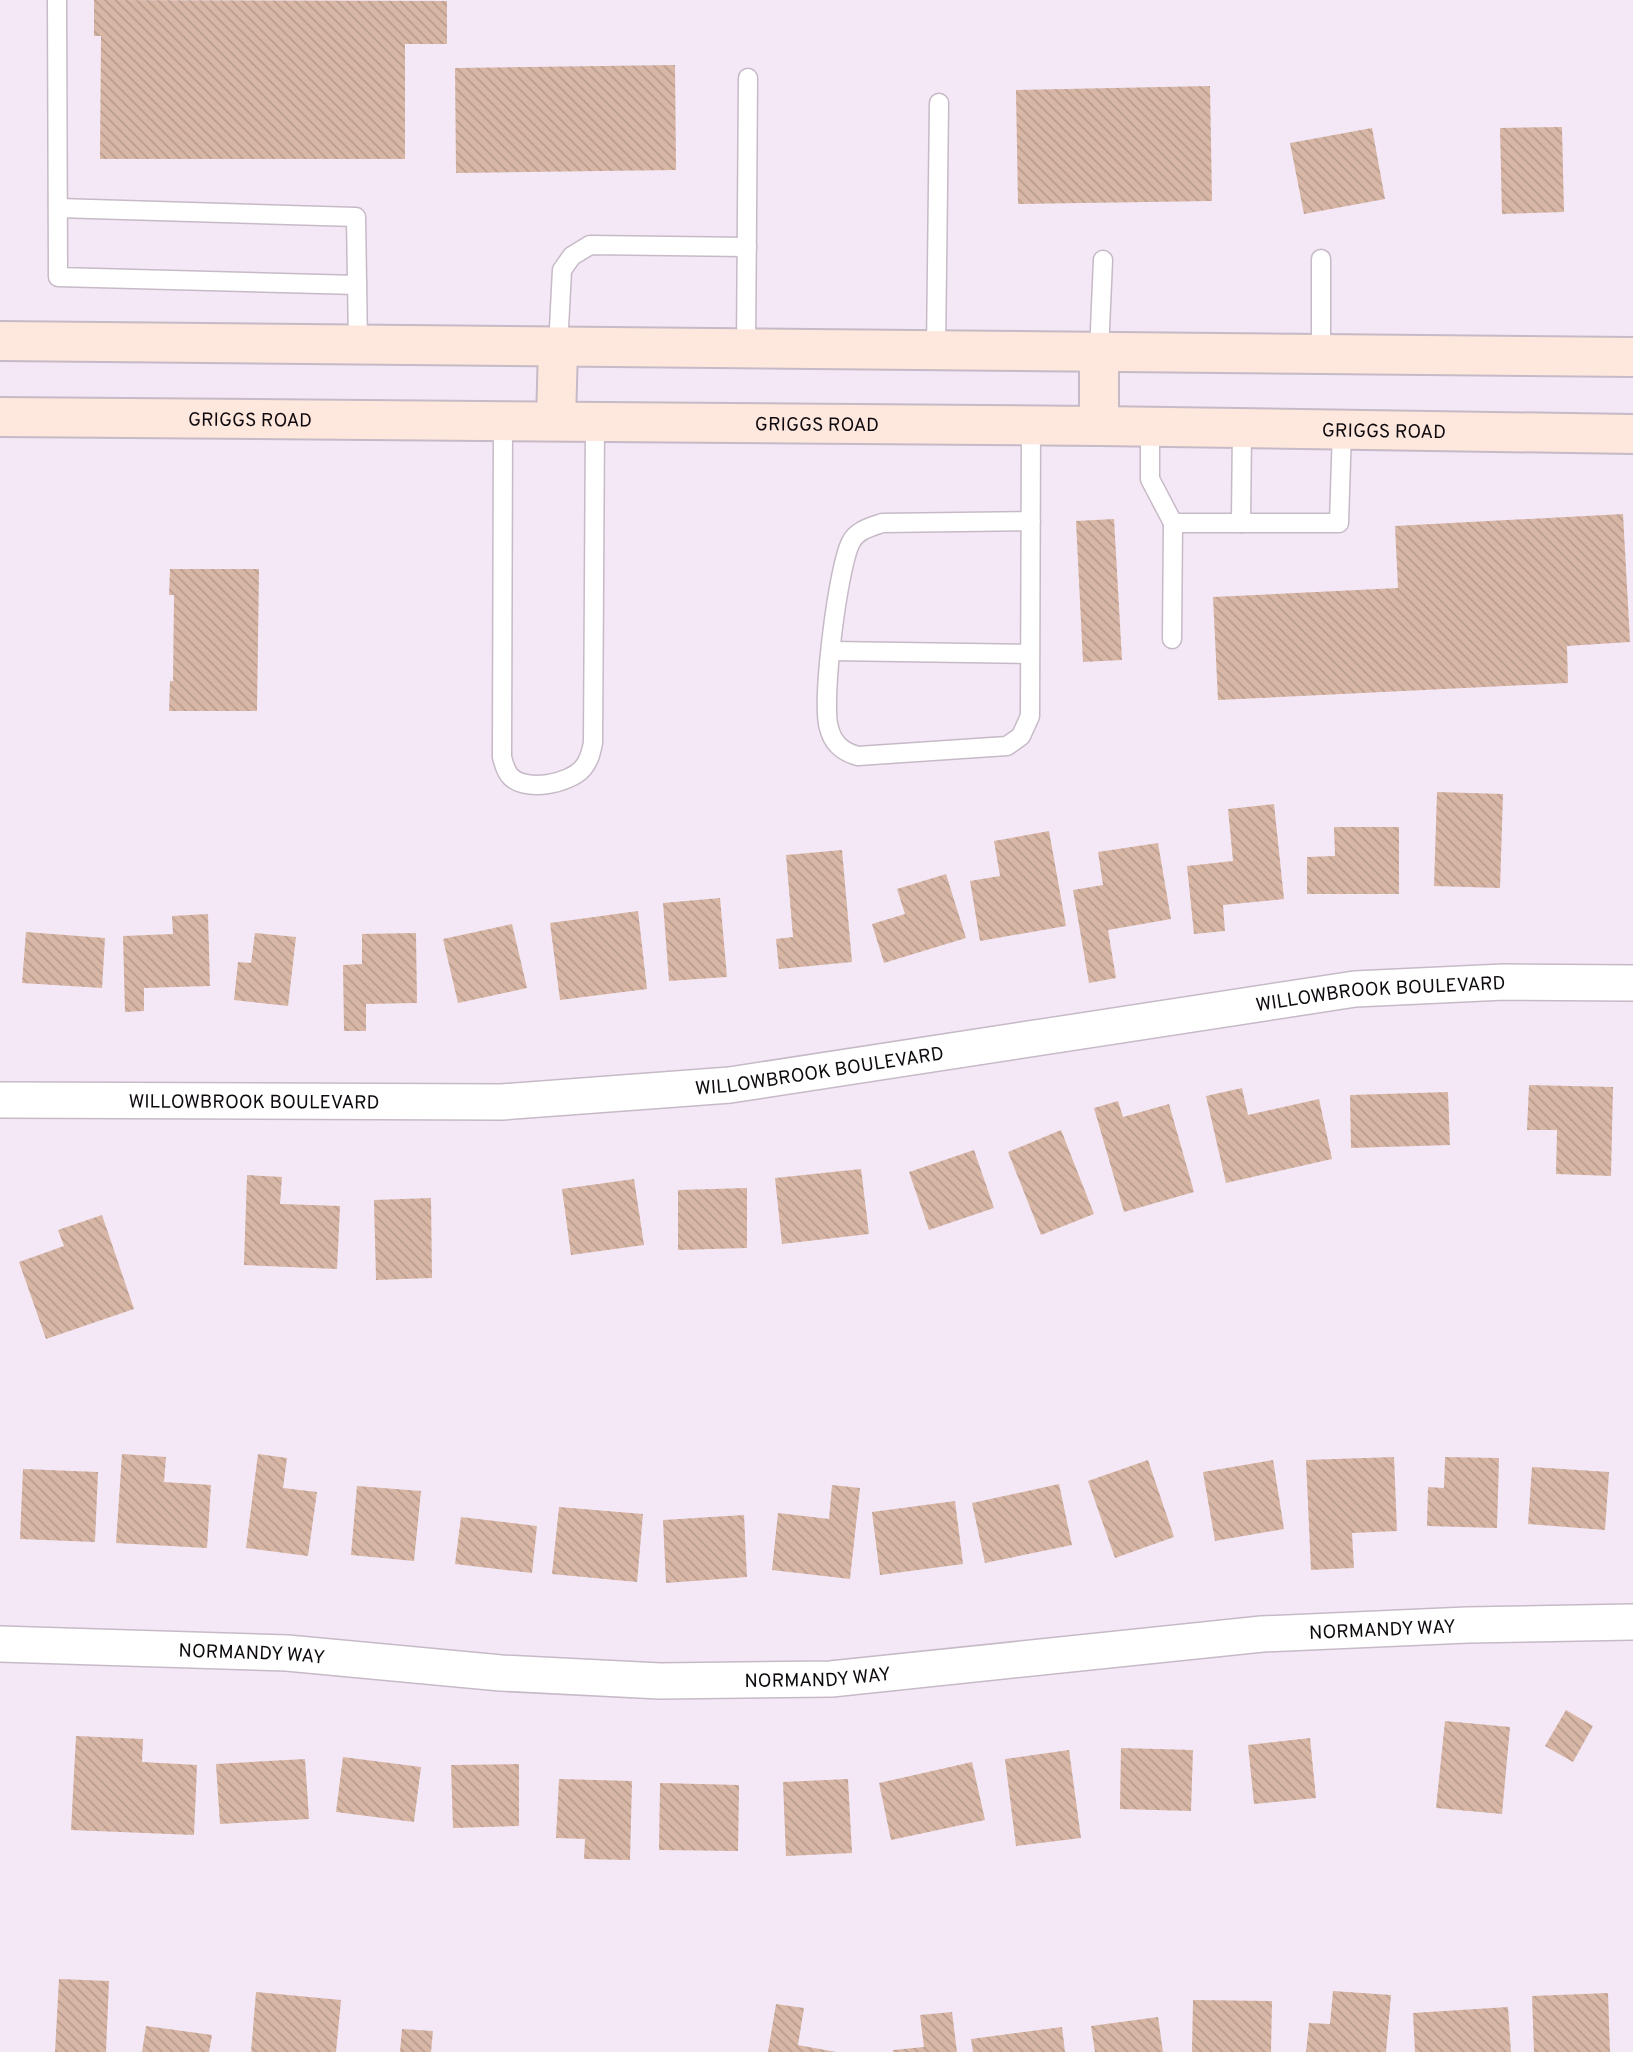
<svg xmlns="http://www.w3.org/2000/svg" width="1633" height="2052" font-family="Overpass,sans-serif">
<defs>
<pattern id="building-back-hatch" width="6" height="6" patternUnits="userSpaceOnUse" patternTransform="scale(1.75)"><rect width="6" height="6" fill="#d8b7a6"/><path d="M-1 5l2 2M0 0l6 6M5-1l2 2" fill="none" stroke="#b89c8e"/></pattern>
</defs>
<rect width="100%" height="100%" fill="#f5e8f6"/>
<g fill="url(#building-back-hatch)">
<path d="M94,0L447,1V44H405V159H100L101,36H94Z"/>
<path d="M675,65L676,170L456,173L455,68Z"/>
<path d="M1210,86L1212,201L1018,204L1016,90Z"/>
<path d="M1562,127L1564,212L1502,214L1500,128Z"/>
<path d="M1372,128L1385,199L1304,214L1290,143Z"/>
<path d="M1623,514L1630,642L1567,646L1568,683L1218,700L1213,597L1398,588L1395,526Z"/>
<path d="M1114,519L1122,660L1083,662L1076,521Z"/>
<path d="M170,569H259L257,711H169L170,681H173L174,595H169Z"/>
<path d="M1437,792L1503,794L1500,888L1434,886Z"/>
<path d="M1274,804L1284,899L1223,905L1225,931L1194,934L1187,866L1233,861L1228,809Z"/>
<path d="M1334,827H1399V894H1307V857L1335,856Z"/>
<path d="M1049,831L1066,926L980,941L970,881L1000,876L994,841Z"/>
<path d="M1158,843L1171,919L1108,930L1116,978L1089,983L1073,890L1103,885L1098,852Z"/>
<path d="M842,850L852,962L779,969L776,939L793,937L786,855Z"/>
<path d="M946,874L966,938L884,963L872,924L905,914L897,889Z"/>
<path d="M720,898L727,977L669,981L663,903Z"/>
<path d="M638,911L647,989L560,1000L550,923Z"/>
<path d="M208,914L210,986L144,988V1011L125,1012L123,936L173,934L172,916Z"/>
<path d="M512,924L527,988L458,1003L443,939Z"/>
<path d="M26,932L105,938L102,988L22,983Z"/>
<path d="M255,933L296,937L288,1006L234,1000L238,962L251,963Z"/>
<path d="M416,933L417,1003L366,1004V1031H344L343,965L362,964V934Z"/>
<path d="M1529,1085L1613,1087L1611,1176L1556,1174L1557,1130H1527Z"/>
<path d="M1242,1088L1248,1115L1319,1099L1332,1159L1226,1183L1206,1096Z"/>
<path d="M1448,1092L1450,1145L1351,1148L1350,1095Z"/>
<path d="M1118,1101L1123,1117L1169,1104L1194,1192L1124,1212L1094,1108Z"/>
<path d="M1061,1130L1094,1214L1041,1235L1008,1152Z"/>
<path d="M974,1150L994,1208L929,1230L909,1172Z"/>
<path d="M861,1169L869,1234L782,1244L775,1178Z"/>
<path d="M247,1175L282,1177L280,1204L340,1206L337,1269L244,1265Z"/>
<path d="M634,1179L644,1245L571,1255L562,1189Z"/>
<path d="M747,1188V1248L678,1250V1190Z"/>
<path d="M431,1198L432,1278L376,1280L374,1200Z"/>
<path d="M102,1215L134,1309L46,1339L19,1262L64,1246L58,1230Z"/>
<path d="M122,1454L166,1457L164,1482L211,1485L207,1548L116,1543Z"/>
<path d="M258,1454L287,1458L283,1488L317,1492L308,1556L246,1548Z"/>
<path d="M1394,1457L1397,1531L1352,1533L1354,1568L1311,1570L1306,1460Z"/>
<path d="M1445,1457L1499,1458L1497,1528L1427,1526L1428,1487L1444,1488Z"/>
<path d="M1148,1460L1174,1537L1115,1558L1088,1481Z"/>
<path d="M1273,1460L1284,1529L1215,1541L1203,1472Z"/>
<path d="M1532,1467L1609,1472L1605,1530L1528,1524Z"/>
<path d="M23,1469L98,1472L95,1542L20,1539Z"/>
<path d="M1059,1484L1072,1545L985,1563L972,1503Z"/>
<path d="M832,1485L860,1488L850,1579L772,1570L778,1513L829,1519Z"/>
<path d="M357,1486L421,1491L414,1561L351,1555Z"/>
<path d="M955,1501L963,1564L880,1575L872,1512Z"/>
<path d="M559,1507L643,1514L637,1582L552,1574Z"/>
<path d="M744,1515L747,1577L666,1583L663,1520Z"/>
<path d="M461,1517L537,1526L532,1573L455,1564Z"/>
<path d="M1566,1710L1593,1726L1573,1762L1545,1746Z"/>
<path d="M1445,1721L1510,1727L1502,1814L1436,1808Z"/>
<path d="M76,1736L143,1739L142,1762L197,1765L194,1835L71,1830Z"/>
<path d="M1310,1738L1316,1798L1254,1804L1248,1745Z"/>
<path d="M1121,1748L1193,1750L1191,1811L1120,1809Z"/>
<path d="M1069,1750L1081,1838L1016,1846L1005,1759Z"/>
<path d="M343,1757L421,1767L414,1822L336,1812Z"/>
<path d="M305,1759L309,1819L220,1824L216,1764Z"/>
<path d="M972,1762L985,1820L891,1840L879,1783Z"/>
<path d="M519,1764V1826L453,1828L451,1765Z"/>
<path d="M559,1779L632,1781L630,1860L584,1859L585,1839L556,1838Z"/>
<path d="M848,1779L852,1853L786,1856L783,1782Z"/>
<path d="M660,1783L739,1785L738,1851L659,1850Z"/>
<path d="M59,1979L109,1981L106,2052H55Z"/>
<path d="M1333,1991L1391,1995L1386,2052H1306L1309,2023L1330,2024Z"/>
<path d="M256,1992L341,2000L336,2052H251Z"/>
<path d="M1608,1993L1610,2052H1534L1532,1996Z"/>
<path d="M1193,2000L1272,2001L1271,2052H1192Z"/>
<path d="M776,2004L804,2008L798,2045L836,2052H768Z"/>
<path d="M1508,2007L1511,2052H1415L1413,2013Z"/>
<path d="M952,2012L957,2052H893V2050L924,2047L920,2015Z"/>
<path d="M1158,2017L1163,2052H1095L1091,2026Z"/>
<path d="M146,2026L212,2035L209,2052H142Z"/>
<path d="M1062,2027L1065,2052H973L971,2039Z"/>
<path d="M402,2029L433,2031L431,2052H400Z"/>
</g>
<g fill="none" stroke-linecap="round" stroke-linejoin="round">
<defs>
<g id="lane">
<path d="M57,0L58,277L357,285"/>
<path d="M58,208L356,217L358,345"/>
<path d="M558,347L562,270L572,256L590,245L747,247"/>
<path d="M746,349L748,78"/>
<path d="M936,350L939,103"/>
<path d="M1099,352L1103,260"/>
<path d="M1321,354V259"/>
<path d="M503,421L502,757C504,764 505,771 511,777C527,792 569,784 583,768C589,761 591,753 593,743L595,422"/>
<path d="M1031,425L1030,716L1021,736L1007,746L858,756C843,752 833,744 829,728C821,702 838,566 851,542C857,530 871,527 882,523L1031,521"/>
<path d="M1150,426V479L1173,523H1339L1342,429"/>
<path d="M1241,523L1242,428"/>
<path d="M1172,639L1173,523"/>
<path d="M831,651L1030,654"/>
</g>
<g id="street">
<path id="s1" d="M0,1100L502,1102L730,1085L1355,989L1504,982L1633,983"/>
<path id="s2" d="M0,1644L287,1653L501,1673L660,1681L831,1679L1262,1634L1467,1625L1633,1622"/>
</g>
<g id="secondary">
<path d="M0,341L1633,357"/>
<path d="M1099,352V426"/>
<path id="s3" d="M0,417L1099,426L1633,434"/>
<path d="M556,421L558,347"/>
</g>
</defs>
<use href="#lane" stroke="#c6bac7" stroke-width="21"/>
<use href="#street" stroke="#c6bac7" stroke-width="38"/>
<use href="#secondary" stroke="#c6bac7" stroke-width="42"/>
<use href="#lane" stroke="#fff" stroke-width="18"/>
<use href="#street" stroke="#fff" stroke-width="35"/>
<use href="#secondary" stroke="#fee7dc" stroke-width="38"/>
</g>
<g text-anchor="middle" stroke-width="7" stroke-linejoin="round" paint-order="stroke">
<g font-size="19" fill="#0e0a0f" stroke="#fef8fe">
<text dy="7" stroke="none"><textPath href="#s3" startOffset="250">GRIGGS ROAD</textPath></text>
<text dy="7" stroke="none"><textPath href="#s3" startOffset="817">GRIGGS ROAD</textPath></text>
<text dy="7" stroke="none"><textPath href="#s3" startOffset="1384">GRIGGS ROAD</textPath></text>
<text dy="7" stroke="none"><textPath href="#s1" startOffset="1388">WILLOWBROOK BOULEVARD</textPath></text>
<text dy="7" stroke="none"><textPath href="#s1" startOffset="821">WILLOWBROOK BOULEVARD</textPath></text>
<text dy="7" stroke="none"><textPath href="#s1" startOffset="254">WILLOWBROOK BOULEVARD</textPath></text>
<text dy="7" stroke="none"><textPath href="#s2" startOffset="1386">NORMANDY WAY</textPath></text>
<text dy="7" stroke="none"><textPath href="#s2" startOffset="252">NORMANDY WAY</textPath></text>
<text dy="7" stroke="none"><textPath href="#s2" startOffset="819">NORMANDY WAY</textPath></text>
</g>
</g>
</svg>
